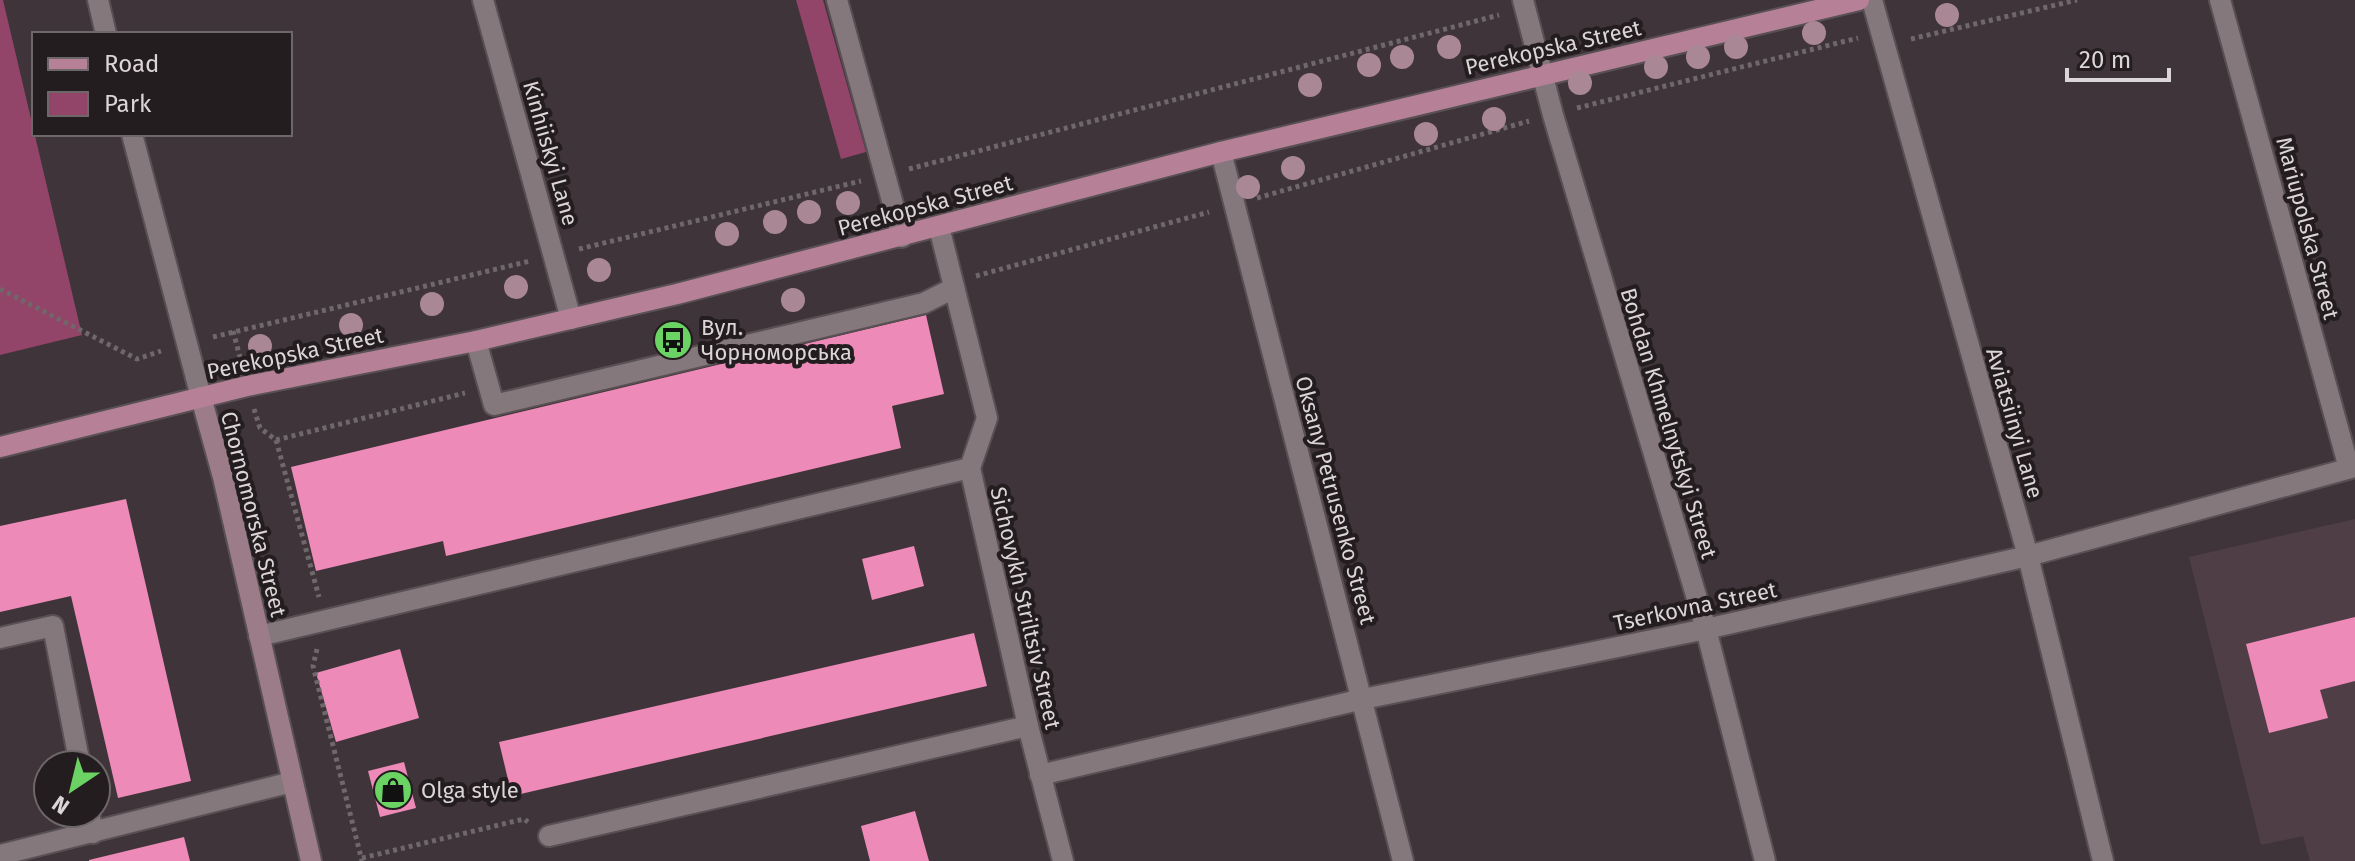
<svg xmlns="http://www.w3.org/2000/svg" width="2355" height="861" font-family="'Fira Sans',sans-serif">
<rect width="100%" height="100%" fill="#3f3439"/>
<path fill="#4f3e45" d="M2355,519V861H2310L2303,836L2261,845L2189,557Z"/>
<g fill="#934469">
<path d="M0,0H3L82,335L0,355Z"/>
<path d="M796,0H823L866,152L841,159Z"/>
</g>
<g fill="#ed8ab7">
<path d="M926,315L944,394L892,406L901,448L446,556L443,541L316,571L291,467Z"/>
<path d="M126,499L191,781L118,798L71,596L0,612V526Z"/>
<path d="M914,546L924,586L872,600L862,559Z"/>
<path d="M2355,617V681L2320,690L2328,718L2269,733L2246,644Z"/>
<path d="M974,633L987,686L512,796L499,742Z"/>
<path d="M400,649L419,718L336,742L316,673Z"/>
<path d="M404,762L416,808L380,817L368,771Z"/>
<path d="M915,811L929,861H870L861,826Z"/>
<path d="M184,837L190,861H89V860Z"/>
</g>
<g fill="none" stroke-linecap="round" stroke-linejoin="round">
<defs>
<g id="lane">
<path d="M476,341L494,405L924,303L954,288"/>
<path d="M259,636L970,468"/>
<path d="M0,638L53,626L80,765"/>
<path d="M89,813L93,833"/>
<path d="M549,836L1028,726"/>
<path d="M0,855L292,782"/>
</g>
<g id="street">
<path d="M98,0L106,34"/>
<path d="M483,0L571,319"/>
<path d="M837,0L902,237"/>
<path d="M1523,0L1553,115L1706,629L1765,861"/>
<path d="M1872,0L2028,556L2103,861"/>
<path d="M2220,0L2349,468"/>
<path d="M132,134L201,397"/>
<path d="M1221,152L1403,861"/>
<path d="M939,227L987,418L970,468L1028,726L1063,861"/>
<path d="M1040,775L1363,699L1706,629L2028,556L2355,467"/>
</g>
<path id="secondary" d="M201,397L223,477L311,861"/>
<path id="primary" d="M0,447L247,386L476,341L677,294L1221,152L1859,0"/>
</defs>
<use href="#lane" stroke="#595054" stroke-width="24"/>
<use href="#street" stroke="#595054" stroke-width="24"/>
<use href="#secondary" stroke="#595054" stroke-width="24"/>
<use href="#primary" stroke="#595054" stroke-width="24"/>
<g stroke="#70676b" stroke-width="5" stroke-dasharray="4 4" stroke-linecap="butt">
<path d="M1911,39L2077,0"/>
<path d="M1577,108L1858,38"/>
<path d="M909,169L1499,15"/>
<path d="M1257,198L1529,121"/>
<path d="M579,249L861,181"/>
<path d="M976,276L1209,212"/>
<path d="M0,289L137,359L161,351"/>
<path d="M233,331L241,361"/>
<path d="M213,337L530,261"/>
<path d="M254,409L260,428L276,440L319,597"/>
<path d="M276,440L465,393"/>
<path d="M317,649L313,666L362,861"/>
<path d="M362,858L524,819L528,822"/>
</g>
<use href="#lane" stroke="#85787d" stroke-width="20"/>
<use href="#street" stroke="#85787d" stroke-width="20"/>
<use href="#secondary" stroke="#9d7c8a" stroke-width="20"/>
<use href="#primary" stroke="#b68197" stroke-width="20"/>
</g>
<g fill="#a98795">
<circle cx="1947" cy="15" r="12"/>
<circle cx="1814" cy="33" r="12"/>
<circle cx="1449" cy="47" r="12"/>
<circle cx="1736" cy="47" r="12"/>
<circle cx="1402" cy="57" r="12"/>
<circle cx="1698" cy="57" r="12"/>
<circle cx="1369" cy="65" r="12"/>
<circle cx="1656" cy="67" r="12"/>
<circle cx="1580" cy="83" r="12"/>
<circle cx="1310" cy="85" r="12"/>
<circle cx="1494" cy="119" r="12"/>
<circle cx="1426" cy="134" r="12"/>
<circle cx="1293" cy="168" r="12"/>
<circle cx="1248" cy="187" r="12"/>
<circle cx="848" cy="203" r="12"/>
<circle cx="809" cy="212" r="12"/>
<circle cx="775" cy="222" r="12"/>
<circle cx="727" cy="234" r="12"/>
<circle cx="599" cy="270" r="12"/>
<circle cx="516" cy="287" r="12"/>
<circle cx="793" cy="300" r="12"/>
<circle cx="432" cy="304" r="12"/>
<circle cx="351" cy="325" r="12"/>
<circle cx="260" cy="346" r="12"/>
</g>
<defs>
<symbol id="bus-disc" viewBox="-11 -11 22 22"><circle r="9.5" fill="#6ad363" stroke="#231d1f"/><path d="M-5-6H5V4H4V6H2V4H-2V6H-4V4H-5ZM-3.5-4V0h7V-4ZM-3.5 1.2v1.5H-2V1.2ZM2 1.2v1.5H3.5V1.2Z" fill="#111"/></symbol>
<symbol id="shop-disc" viewBox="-11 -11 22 22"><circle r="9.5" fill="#6ad363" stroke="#231d1f"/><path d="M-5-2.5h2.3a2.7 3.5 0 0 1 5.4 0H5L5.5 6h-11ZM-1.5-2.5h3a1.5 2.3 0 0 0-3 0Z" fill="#111"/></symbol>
</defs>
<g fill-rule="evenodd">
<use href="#bus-disc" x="651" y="318" width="44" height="44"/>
<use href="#shop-disc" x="371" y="768" width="44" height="44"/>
</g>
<g text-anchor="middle" stroke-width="8" stroke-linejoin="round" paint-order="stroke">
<g font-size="22" fill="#dcd5d8" stroke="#231d1f">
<text transform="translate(1553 47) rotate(-13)" y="8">Perekopska Street</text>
<text transform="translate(551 153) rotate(74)" y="8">Kinhiiskyi Lane</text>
<text transform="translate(925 205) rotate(-15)" y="8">Perekopska Street</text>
<text transform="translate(2308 228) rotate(75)" y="8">Mariupolska Street</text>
<text transform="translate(295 353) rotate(-12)" y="8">Perekopska Street</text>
<text transform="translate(1669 423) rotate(73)" y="8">Bohdan Khmelnytskyi Street</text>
<text transform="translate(2015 423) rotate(74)" y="8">Aviatsiinyi Lane</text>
<text transform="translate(1336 500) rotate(75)" y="8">Oksany Petrusenko Street</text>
<text transform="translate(254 514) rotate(76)" y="8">Chornomorska Street</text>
<text transform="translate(1695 606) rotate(-12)" y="8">Tserkovna Street</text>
<text transform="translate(1026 608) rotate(77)" y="8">Sichovykh Striltsiv Street</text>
</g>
<g font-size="22" fill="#dcd5d8" stroke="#231d1f" text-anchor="start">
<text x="701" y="335">Вул.<tspan x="701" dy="25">Чорноморська</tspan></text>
<text x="421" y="798">Olga style</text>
</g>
</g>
<rect x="32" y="32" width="260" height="104" fill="#231d1f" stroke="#6d6769" stroke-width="2"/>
<rect x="48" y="58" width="40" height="12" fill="#b68197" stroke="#6d6769" stroke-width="2"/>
<text x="104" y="72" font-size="24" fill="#dcd5d8">Road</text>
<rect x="48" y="92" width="40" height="24" fill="#934469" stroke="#6d6769" stroke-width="2"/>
<text x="104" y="112" font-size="24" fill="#dcd5d8">Park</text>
<g transform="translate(72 789) rotate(215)"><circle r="38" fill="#231d1f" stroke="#6d6769" stroke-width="2"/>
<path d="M0-6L14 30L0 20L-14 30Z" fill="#6ad363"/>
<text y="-12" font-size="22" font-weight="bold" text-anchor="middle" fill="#dcd5d8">N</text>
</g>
<path d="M2067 68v12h102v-12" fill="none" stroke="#dcd5d8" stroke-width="4"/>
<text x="2079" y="68" font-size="24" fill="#dcd5d8" stroke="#231d1f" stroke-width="6" paint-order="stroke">20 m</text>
</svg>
